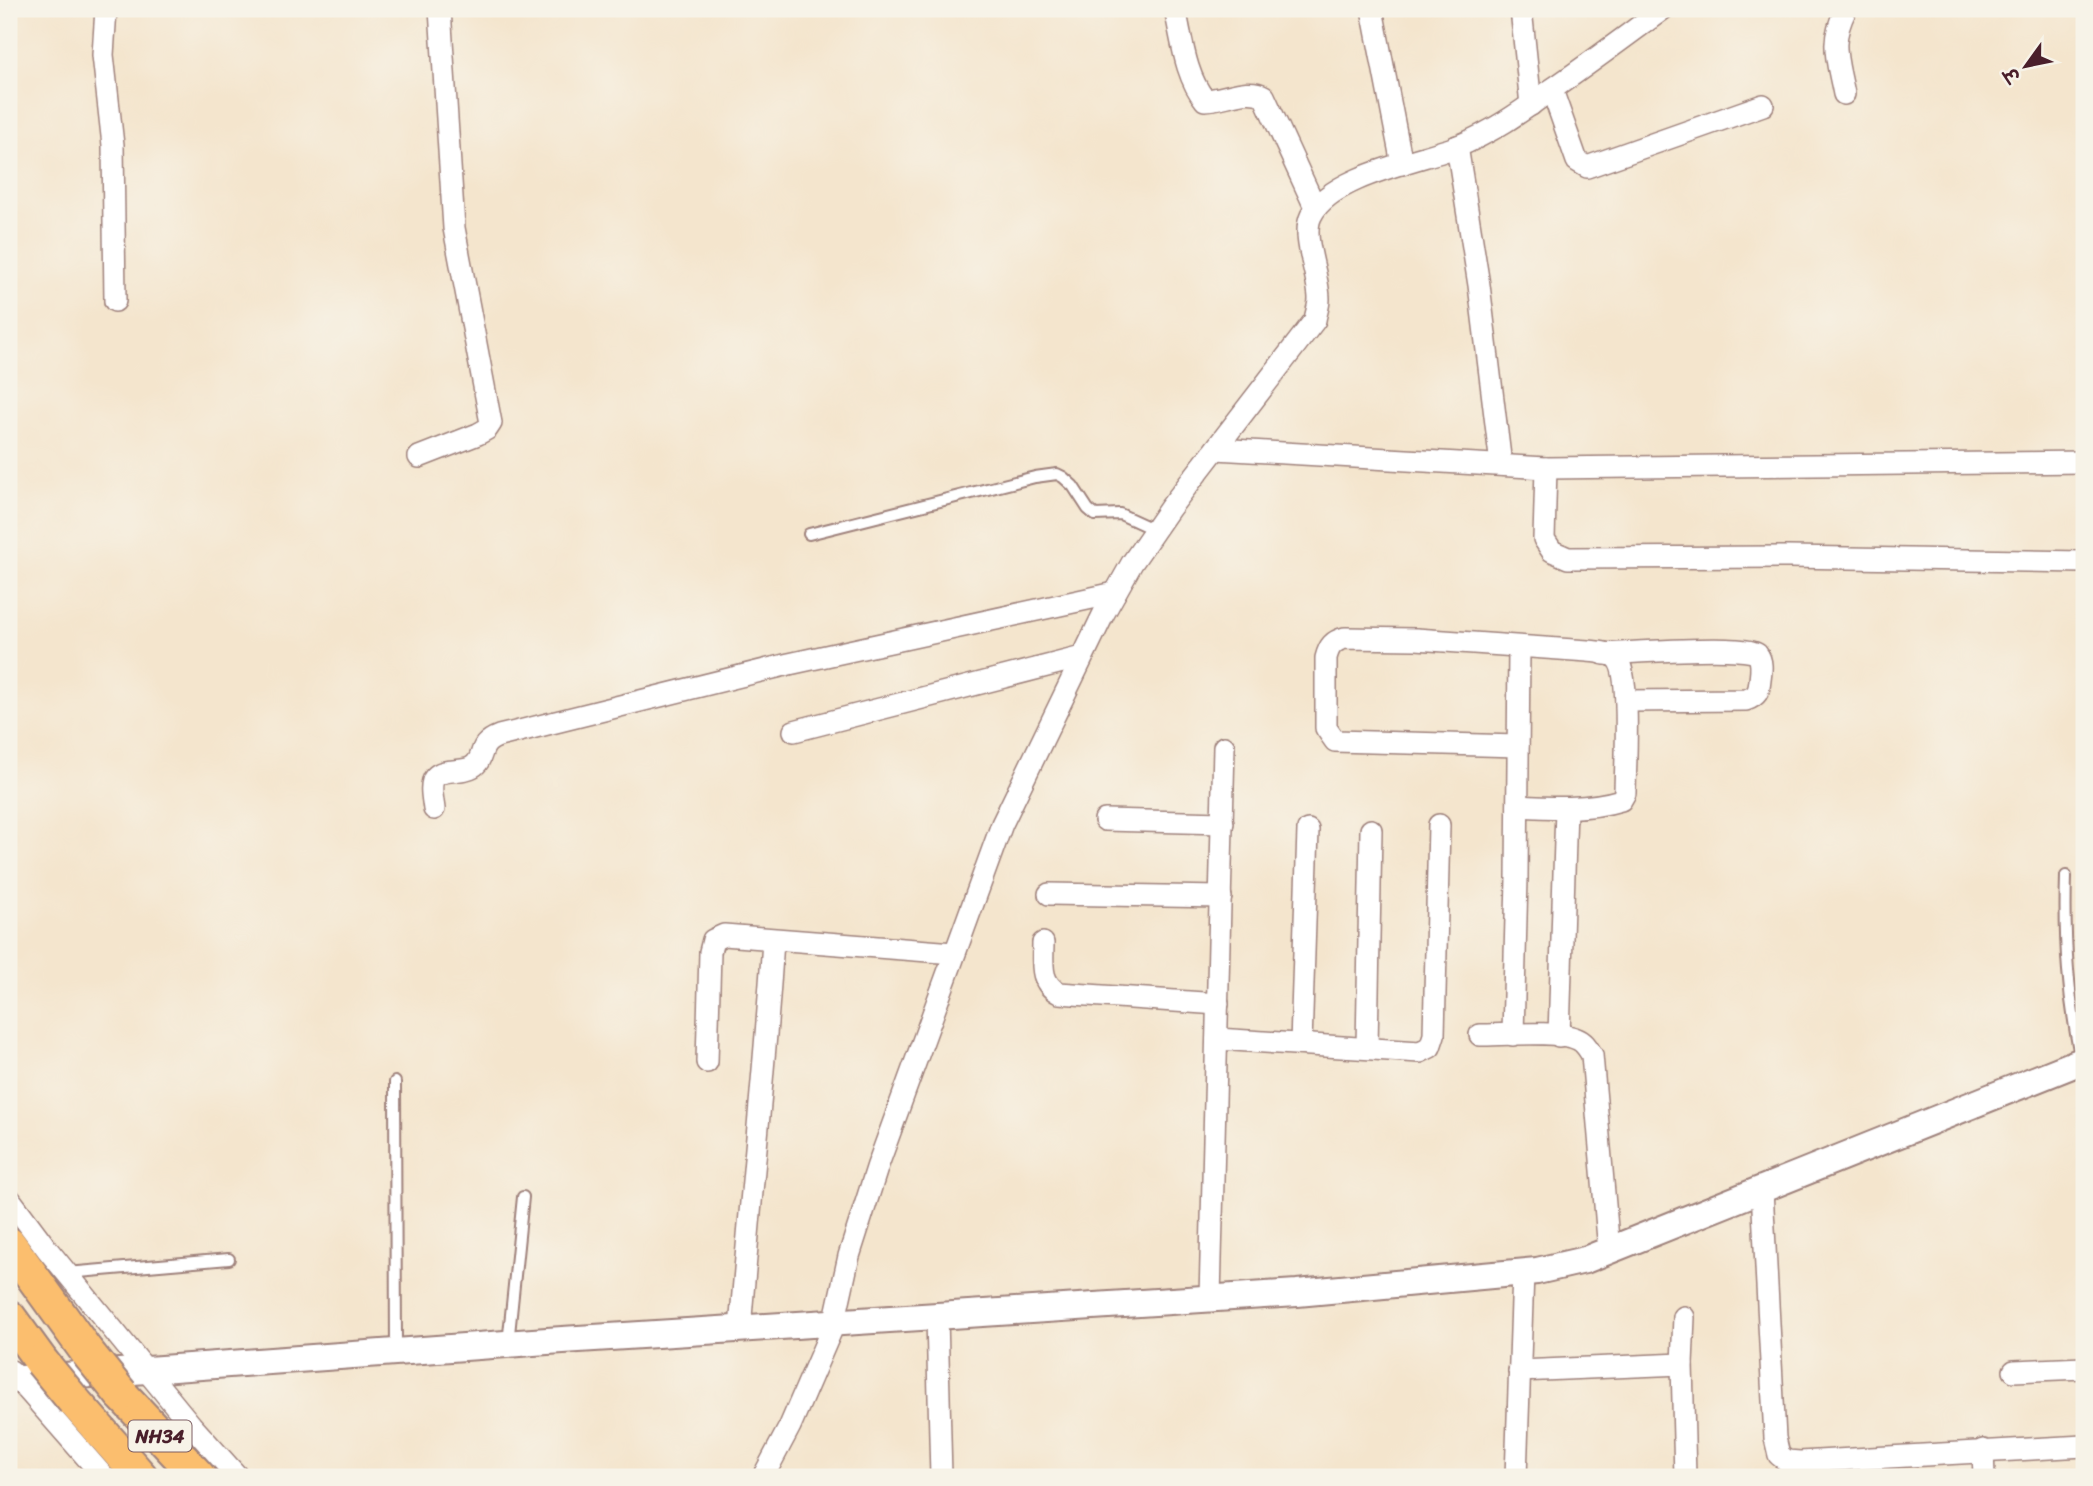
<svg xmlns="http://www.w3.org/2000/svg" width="2093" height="1486" font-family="Sriracha,'Playpen Sans Deva',sans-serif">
<rect width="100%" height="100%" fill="#f7f3e8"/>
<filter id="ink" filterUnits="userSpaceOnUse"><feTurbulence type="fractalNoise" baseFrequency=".0143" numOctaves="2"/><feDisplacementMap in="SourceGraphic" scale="14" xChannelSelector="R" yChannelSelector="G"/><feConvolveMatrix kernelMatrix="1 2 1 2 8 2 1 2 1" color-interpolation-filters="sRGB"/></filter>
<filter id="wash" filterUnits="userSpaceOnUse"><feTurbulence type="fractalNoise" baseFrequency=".00686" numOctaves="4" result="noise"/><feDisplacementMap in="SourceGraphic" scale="28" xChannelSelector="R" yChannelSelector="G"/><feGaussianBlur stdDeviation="1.57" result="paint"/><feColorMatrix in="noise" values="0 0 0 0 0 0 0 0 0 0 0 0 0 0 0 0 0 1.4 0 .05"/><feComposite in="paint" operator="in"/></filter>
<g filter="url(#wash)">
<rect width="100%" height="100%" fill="#f4e5cd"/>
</g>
<g filter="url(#ink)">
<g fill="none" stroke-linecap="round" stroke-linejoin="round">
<defs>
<g id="service">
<path d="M809,534L1035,477L1057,474L1063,477L1073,486L1088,509L1095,515L1120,514L1155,530"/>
<path d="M2066,876C2064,941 2068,997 2081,1061"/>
<path d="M395,1082L396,1352"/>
<path d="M67,1273L229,1259"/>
<path d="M508,1344L523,1197"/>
</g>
<g id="minor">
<path d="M106,9L103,55L113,145L115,301"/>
<path d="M1175,9C1182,39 1185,76 1205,100C1224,100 1247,86 1264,96L1315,207"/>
<path d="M1372,9L1402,164"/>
<path d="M1521,9L1531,105"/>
<path d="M1552,90L1577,161L1587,167L1763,105"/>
<path d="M1844,94C1837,58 1829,43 1846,9"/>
<path d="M1457,146L1479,285L1501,465"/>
<path d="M1216,449L1546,468L2084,462"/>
<path d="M419,457L478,434L487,429L491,423L454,228L440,9"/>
<path d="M1546,468L1544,539L1552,551L1568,558L1789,557L2084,562"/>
<path d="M1604,654C1625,653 1747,644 1757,654C1763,661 1761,672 1760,680C1759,692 1757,696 1746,700L1626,701"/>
<path d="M794,731L1082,657"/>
<path d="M1518,806C1552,808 1588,810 1621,800L1625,793C1625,769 1632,670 1615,657C1608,652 1596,652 1588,651L1416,639L1345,638C1333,641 1329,646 1326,658V728L1335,741L1518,746"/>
<path d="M434,809C433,800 429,784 435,777C443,768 462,773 472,767C487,758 475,745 499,736L789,664L1115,593"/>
<path d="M1105,820L1223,823"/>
<path d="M1049,894L1221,897"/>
<path d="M1043,943C1043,962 1039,983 1059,993L1218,1004"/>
<path d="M1480,1035C1503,1035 1558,1030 1577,1039C1585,1042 1588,1049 1592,1055L1609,1251"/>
<path d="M1513,1035L1517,878L1519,648"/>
<path d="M1559,1036L1566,808"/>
<path d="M1217,1039L1420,1052L1430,1047L1434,1035L1439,825"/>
<path d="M1301,1044L1308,830"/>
<path d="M1367,1047L1371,830"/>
<path d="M707,1062L710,952L713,940L724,935L954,953"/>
<path d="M1762,1190L1775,1438L1779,1455L1787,1461L1800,1462L2084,1446"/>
<path d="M9,1198L47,1249L191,1425L238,1477"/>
<path d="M1210,1298L1224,747"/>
<path d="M937,1317L941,1477"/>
<path d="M1684,1317L1682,1364L1685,1477"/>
<path d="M740,1330C750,1200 765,1070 773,940"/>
<path d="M11,1371L104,1477"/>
<path d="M1519,1371L1682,1364"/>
<path d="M2014,1371L2084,1368"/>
<path d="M1983,1450L1984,1477"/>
<path d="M763,1477L790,1426L834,1324L849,1256L878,1165L1002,824L1104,613L1132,563L1170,508L1315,320C1316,313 1319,306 1319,299C1319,275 1301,237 1311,216C1329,177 1417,161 1456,147C1491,133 1521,112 1551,90C1589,64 1626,36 1663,9"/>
<path d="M1516,1477L1523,1272"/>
</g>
<path id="tertiary" d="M9,1380L547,1341L1297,1293L1537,1271L1585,1260L2084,1060"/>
<g id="trunk">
<path d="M9,1244L87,1352"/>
<path d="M9,1317L41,1361"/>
<path d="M121,1394L199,1477"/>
<path d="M74,1401L141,1477"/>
</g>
</defs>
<use href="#service" stroke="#9f827c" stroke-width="14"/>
<use href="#minor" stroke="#9f827c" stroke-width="24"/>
<use href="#tertiary" stroke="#9f827c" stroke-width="30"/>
<use href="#trunk" stroke="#9f827c" stroke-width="37"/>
<use href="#service" stroke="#fff" stroke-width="10"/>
<use href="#minor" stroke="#fff" stroke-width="21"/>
<use href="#tertiary" stroke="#fff" stroke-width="26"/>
<use href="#trunk" stroke="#fbbe6e" stroke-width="33"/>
<defs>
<g id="trunk-bridge">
<path d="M87,1352L121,1394"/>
<path d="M41,1361L74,1401"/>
</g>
</defs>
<use href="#trunk-bridge" stroke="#9f827c" stroke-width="37" stroke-linecap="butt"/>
<use href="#trunk-bridge" stroke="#fbbe6e" stroke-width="33"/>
</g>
</g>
<g text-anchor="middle" stroke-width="6" stroke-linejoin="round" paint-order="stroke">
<rect fill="#f7f3e8" stroke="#7e5f64" stroke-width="2" x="128.5" y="1420.5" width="63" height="31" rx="5"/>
<g font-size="19" font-weight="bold" fill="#4a1f2b">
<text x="160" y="1443">NH34</text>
</g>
</g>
<rect width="2093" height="1486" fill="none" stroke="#f7f3e8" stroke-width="35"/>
<g transform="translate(2026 66) rotate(237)" stroke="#f7f3e8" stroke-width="5" paint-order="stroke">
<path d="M0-5L12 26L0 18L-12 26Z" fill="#4a1f2b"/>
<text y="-10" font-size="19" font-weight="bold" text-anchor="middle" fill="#4a1f2b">उ</text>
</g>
</svg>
